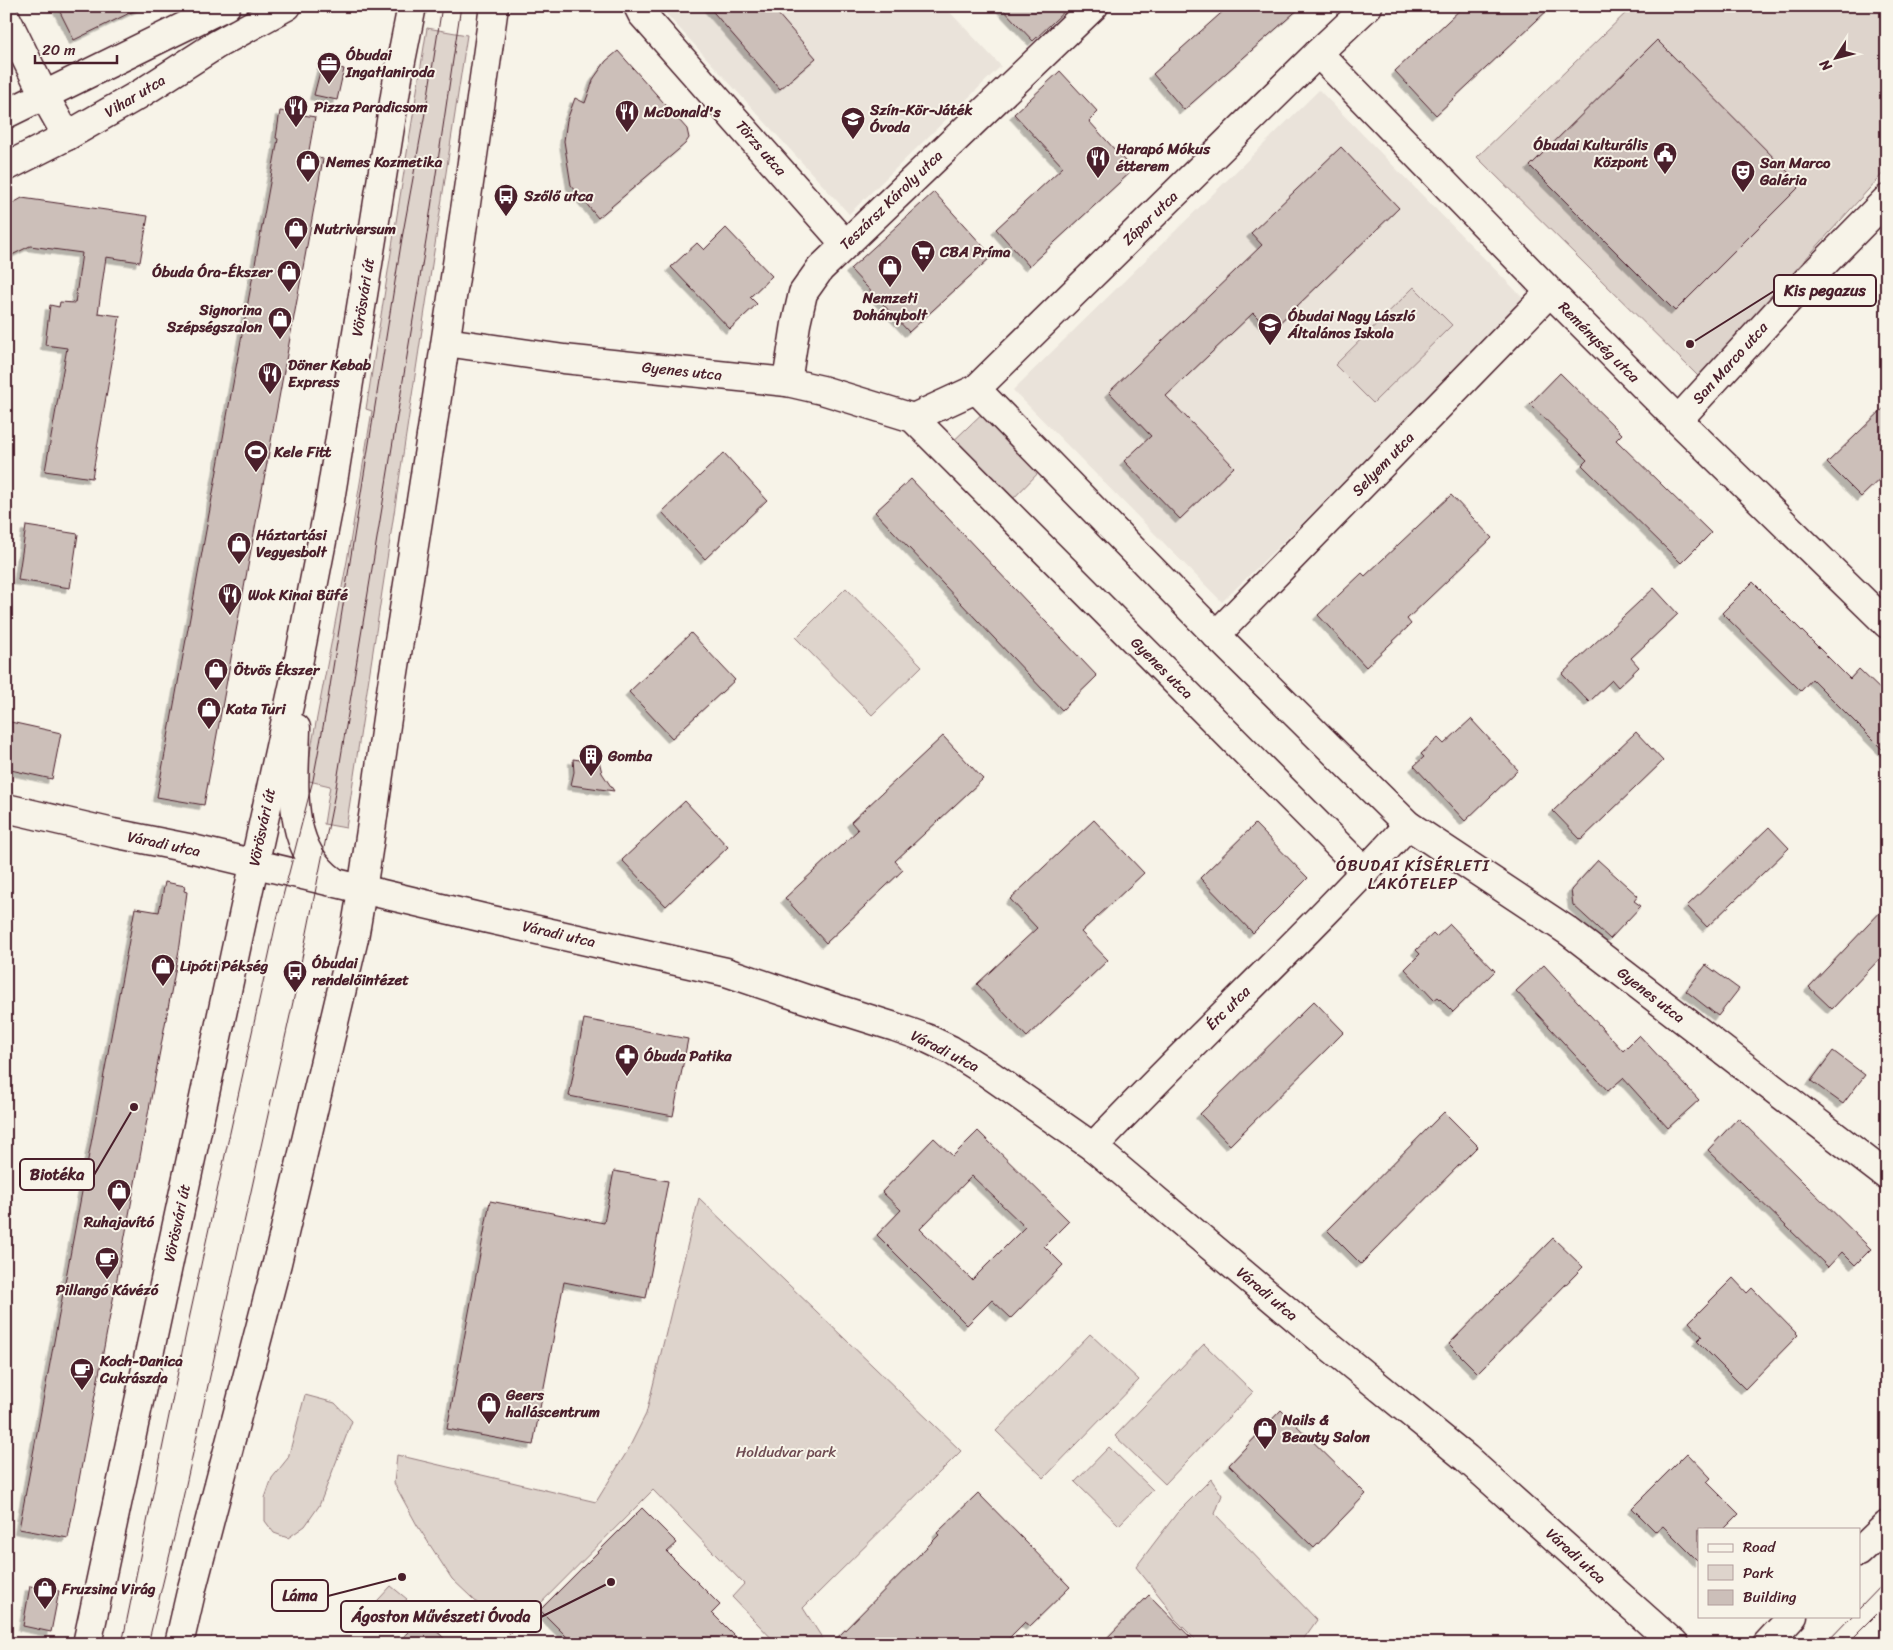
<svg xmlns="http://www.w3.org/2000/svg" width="1893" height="1650" font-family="Sriracha,sans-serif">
<defs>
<filter id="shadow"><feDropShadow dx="-4.5" dy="4.5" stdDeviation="0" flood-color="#0004"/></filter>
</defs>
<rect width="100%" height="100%" fill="#f7f3e8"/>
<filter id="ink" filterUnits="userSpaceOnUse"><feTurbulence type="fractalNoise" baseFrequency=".02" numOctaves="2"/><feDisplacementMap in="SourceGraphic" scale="10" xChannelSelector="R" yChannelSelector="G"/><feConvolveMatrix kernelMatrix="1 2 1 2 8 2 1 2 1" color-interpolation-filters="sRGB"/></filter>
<g filter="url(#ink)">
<g fill="#eae3da">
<path d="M659,6H944L1001,66L849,214Z"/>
<path d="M1319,90L1527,302L1222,602L1013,390Z"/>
</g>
<g fill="#ded4cc" stroke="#947a7c">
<path d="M1633,6H1887V169L1699,377L1477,157Z"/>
<path d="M427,28L467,35L346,828L324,824L330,786L305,780L347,561L372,411L366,409Z"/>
<path d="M1414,287L1452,325L1373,403L1335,365Z"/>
<path d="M991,405L1048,463L1004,508L945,449Z"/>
<path d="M846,588L922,666L872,715L796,638Z"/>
<path d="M699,1198L961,1451L803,1608L826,1644H777L732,1597L744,1584L653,1490L510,1634L452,1579L417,1525L394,1483L397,1455L596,1502L628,1450L646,1414Z"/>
<path d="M1090,1334L1139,1380L1044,1478L996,1431Z"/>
<path d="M1204,1344L1253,1392L1165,1484L1115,1436Z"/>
<path d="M305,1395L335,1403L352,1421L319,1506L305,1526L288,1538L274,1533L265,1521V1498L272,1478L288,1458Z"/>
<path d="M1109,1447L1153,1490L1119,1525L1075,1482Z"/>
<path d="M1211,1479L1222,1495L1215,1514L1317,1620L1300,1644H1200L1175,1619L1164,1602L1136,1567L1177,1513Z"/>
<path d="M391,1586L407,1599L381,1627L366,1613Z"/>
</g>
<g fill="#ccbfb9" stroke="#4a1f2b" fill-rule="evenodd" filter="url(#shadow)">
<path d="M57,6H144L74,40Z"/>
<path d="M708,6H771L816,58L780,89Z"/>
<path d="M1000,6H1070L1033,41Z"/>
<path d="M1229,6H1302L1184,110L1153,74Z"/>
<path d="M1464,6H1552L1436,115L1395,71Z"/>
<path d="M1657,40L1801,185L1675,311L1530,166Z"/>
<path d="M618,51L687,129L689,138L685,144L598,218L571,185L564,141L567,120L575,98L585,103L594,78L606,61Z"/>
<path d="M322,64L344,69L337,100L314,95Z"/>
<path d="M1060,71L1098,112L1089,121L1133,170L1029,266L996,229L1063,167L1014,114Z"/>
<path d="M280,111L315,117L308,156L323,159L204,805L157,797L278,139L276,138Z"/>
<path d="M1341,147L1399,208L1271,331L1253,313L1166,396L1234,467L1180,519L1124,461L1151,436L1109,392L1262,245L1251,233Z"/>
<path d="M934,192L992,256L909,332L850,269Z"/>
<path d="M22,198L148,216L140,262L106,257L98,313L120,316L92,478L45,471L67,348L45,345L50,305L59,307L60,302L75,303L82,253L30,246L6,258V207Z"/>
<path d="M726,228L772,276L750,297L757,304L730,329L671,267L697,243L704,250Z"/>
<path d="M1560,373L1622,434L1616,440L1711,533L1681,563L1582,465L1587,460L1530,404Z"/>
<path d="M1887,405V472L1861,497L1827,463Z"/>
<path d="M724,453L767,500L705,559L662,512Z"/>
<path d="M911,479L1097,676L1062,710L875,512Z"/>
<path d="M1451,495L1492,538L1407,619L1411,624L1366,667L1318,615L1362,573L1365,576Z"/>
<path d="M26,526L78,534L70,588L18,580Z"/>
<path d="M1753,582L1850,679L1859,669L1887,696V754L1812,679L1801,691L1722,613Z"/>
<path d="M1654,588L1678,614L1631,658L1639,667L1618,687L1612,680L1589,702L1562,674Z"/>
<path d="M691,633L735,680L672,738L629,692Z"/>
<path d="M1471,719L1518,770L1465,821L1414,766L1424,757L1421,754L1438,738L1444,744Z"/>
<path d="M6,721L61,733L52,779L6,769Z"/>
<path d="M1636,732L1663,761L1581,840L1553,811Z"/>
<path d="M943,736L983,779L895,861L903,870L826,943L785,898L858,830L851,822Z"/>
<path d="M596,748L602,773L614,791L571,785L574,772L573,759L587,761Z"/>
<path d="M685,801L728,847L666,906L622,860Z"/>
<path d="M1094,820L1144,873L1081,932L1108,960L1027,1037L977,984L1037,928L1010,899Z"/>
<path d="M1255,824L1308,878L1253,933L1200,878Z"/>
<path d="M1769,827L1789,848L1707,927L1687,906Z"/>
<path d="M1598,860L1638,896L1634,901L1641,906L1610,939L1573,905L1571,890Z"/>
<path d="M165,882L185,886L184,891L187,892L180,945L68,1538L19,1529L135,908L159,912Z"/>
<path d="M1887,905V951L1832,1009L1809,987Z"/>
<path d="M1450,924L1495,971L1453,1012L1438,997L1434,1000L1405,969L1420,954L1416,950L1433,934L1436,937Z"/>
<path d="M1544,965L1623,1051L1639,1035L1699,1100L1668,1128L1623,1078L1608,1091L1516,991Z"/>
<path d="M1706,965L1739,989L1718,1016L1686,991Z"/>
<path d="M1314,1001L1344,1032L1230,1145L1200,1114Z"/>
<path d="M584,1019L688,1039L673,1116L569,1096Z"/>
<path d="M1833,1051L1865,1075L1843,1104L1811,1081Z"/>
<path d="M1444,1112L1478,1146L1361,1264L1327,1230Z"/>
<path d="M1738,1118L1871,1249L1855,1265L1842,1252L1828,1267L1708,1150Z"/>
<path d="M978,1131L1069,1221L1044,1246L1063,1265L1011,1318L992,1300L967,1325L877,1235L901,1210L882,1192L934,1138L953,1156ZM972,1176L1025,1227L972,1280L920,1229Z"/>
<path d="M614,1171L668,1181L646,1298L564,1282L533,1445L447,1429L490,1201L604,1223Z"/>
<path d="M1553,1238L1583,1267L1478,1373L1449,1344Z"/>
<path d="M1733,1278L1747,1293L1752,1288L1798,1335L1745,1389L1697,1341L1702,1336L1689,1322Z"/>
<path d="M1281,1410L1366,1494L1314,1548L1229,1465Z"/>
<path d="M1687,1453L1711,1478L1707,1482L1739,1514L1724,1529H1699V1562L1663,1526L1656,1532L1632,1508Z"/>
<path d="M978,1493L1070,1587L1030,1626L1025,1622L1003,1644H831L939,1535L937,1533Z"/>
<path d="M642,1508L677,1543L667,1552L720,1605L712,1613L743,1644H574L540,1610Z"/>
<path d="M30,1586L59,1591L51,1632L23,1626Z"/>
<path d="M1149,1595L1197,1644H1101Z"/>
<path d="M422,1617L450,1644H397Z"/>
</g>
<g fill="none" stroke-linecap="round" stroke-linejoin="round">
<defs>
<g id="minor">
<path d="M638,6L642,14L845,244"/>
<path d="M6,18L44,95L67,136"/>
<path d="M1318,53L1550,292L1678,420L1887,624"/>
<path d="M6,114L226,6"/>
<path d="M6,167L67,136L140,94L216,45L287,6"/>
<path d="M446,342L564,359L787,382L822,390L913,418L1365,872"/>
<path d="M787,382L796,324L803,293L820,269L1094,6"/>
<path d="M976,389L1216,635L1408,825L1568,931L1887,1176"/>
<path d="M913,418L976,389L1318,53L1368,6"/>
<path d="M1678,420L1790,298L1887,199"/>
<path d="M1216,635L1550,292"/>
<path d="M6,808L113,833L193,849L488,919L726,972L806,999L895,1027L926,1038L951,1050L986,1072L1093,1147L1329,1346L1466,1458L1674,1644"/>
<path d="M1093,1147C1196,1038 1307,936 1408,825"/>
</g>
<g id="major">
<path d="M296,728C295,781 284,846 333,881"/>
<path d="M1859,1552L1887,1525"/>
<path d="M87,1644L243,916L297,669L330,500L399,71L412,6"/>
<path d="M179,1644L191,1592L277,1263L354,938C369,854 379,769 392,685C428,459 463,233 494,6"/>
<path d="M1767,1644L1793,1616"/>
</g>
</defs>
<use href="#minor" stroke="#4a1f2b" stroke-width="31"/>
<use href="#major" stroke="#4a1f2b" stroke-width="31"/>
<use href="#minor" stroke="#f7f3e8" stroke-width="28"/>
<use href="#major" stroke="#f7f3e8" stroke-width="28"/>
<g stroke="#4a1f2b" stroke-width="1">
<path d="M1859,1609L1887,1580"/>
<path d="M122,1644L186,1333L276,923L313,780L326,711L402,238L427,102L442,6"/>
<path d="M148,1644L177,1525L295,993L335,793L426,241L461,6"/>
<path d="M1825,1644L1852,1616"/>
<path d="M1847,1644L1887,1604"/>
</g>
</g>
</g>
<defs>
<symbol id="office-pin" viewBox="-11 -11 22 30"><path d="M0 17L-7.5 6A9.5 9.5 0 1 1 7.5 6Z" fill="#4a1f2b" stroke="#f7f3e8"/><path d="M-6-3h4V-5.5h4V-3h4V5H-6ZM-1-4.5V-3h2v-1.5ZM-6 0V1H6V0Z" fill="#fff"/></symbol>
<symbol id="restaurant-pin" viewBox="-11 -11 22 30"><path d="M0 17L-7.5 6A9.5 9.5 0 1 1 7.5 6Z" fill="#4a1f2b" stroke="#f7f3e8"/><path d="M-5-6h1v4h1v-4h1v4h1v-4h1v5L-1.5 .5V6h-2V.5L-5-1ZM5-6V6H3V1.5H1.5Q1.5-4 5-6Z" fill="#fff"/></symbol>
<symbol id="school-pin" viewBox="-11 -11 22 30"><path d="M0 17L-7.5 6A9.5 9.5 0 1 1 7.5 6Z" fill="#4a1f2b" stroke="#f7f3e8"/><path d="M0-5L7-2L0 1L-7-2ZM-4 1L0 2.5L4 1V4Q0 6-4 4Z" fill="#fff"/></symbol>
<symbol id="civic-pin" viewBox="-11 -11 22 30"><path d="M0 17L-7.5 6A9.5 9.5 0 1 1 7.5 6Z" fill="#4a1f2b" stroke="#f7f3e8"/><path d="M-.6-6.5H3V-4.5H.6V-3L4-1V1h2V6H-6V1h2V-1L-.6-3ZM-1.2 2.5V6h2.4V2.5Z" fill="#fff"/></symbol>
<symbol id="shop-pin" viewBox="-11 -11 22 30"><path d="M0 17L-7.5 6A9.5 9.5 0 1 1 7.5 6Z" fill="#4a1f2b" stroke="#f7f3e8"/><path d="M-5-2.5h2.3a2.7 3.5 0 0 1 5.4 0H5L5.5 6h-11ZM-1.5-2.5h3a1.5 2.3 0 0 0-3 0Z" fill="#fff"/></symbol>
<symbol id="theatre-pin" viewBox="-11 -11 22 30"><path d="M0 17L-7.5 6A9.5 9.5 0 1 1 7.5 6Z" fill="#4a1f2b" stroke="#f7f3e8"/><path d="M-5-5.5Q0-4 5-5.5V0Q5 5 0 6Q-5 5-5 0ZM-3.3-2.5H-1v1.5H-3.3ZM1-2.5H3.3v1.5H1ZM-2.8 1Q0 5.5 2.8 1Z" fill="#fff"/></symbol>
<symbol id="bus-pin" viewBox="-11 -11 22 30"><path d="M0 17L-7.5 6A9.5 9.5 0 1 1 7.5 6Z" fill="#4a1f2b" stroke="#f7f3e8"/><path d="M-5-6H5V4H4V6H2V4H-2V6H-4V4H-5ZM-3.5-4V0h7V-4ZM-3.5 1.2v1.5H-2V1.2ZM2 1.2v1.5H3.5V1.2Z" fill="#fff"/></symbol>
<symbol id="supermarket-pin" viewBox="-11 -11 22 30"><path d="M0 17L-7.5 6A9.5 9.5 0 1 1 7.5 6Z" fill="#4a1f2b" stroke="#f7f3e8"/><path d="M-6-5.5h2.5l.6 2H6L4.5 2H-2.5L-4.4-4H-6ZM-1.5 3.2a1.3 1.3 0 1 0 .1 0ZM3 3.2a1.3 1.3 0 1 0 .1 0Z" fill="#fff"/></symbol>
<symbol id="stadium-pin" viewBox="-11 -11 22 30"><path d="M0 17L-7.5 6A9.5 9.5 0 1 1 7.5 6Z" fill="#4a1f2b" stroke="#f7f3e8"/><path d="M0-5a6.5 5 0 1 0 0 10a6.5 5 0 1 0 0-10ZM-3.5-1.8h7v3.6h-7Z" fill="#fff"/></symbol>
<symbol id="building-pin" viewBox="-11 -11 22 30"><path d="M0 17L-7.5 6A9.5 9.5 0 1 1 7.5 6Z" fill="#4a1f2b" stroke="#f7f3e8"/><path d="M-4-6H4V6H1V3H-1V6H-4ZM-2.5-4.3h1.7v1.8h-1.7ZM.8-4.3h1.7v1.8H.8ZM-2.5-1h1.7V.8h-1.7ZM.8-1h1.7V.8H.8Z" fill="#fff"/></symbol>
<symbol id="pharmacy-pin" viewBox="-11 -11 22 30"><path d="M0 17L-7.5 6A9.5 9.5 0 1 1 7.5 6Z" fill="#4a1f2b" stroke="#f7f3e8"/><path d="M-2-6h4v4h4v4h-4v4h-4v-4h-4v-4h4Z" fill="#fff"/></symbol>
<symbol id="cafe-pin" viewBox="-11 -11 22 30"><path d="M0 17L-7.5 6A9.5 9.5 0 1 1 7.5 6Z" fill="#4a1f2b" stroke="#f7f3e8"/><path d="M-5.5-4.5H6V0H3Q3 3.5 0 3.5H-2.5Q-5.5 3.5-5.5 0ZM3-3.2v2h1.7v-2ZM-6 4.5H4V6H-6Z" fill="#fff"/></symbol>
</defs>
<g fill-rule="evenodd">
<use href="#office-pin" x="315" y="50" width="28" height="38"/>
<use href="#restaurant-pin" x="282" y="93" width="28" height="38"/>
<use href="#restaurant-pin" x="613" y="98" width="28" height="38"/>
<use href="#school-pin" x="839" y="105" width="28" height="38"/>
<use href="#civic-pin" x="1651" y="140" width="28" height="38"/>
<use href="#restaurant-pin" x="1084" y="144" width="28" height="38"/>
<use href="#shop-pin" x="294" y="148" width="28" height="38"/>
<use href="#theatre-pin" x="1729" y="158" width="28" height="38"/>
<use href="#bus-pin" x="492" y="182" width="28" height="38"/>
<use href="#shop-pin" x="282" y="215" width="28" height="38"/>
<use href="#supermarket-pin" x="909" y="238" width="28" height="38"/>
<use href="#shop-pin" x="876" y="253" width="28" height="38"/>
<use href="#shop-pin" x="275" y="258" width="28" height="38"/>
<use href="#shop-pin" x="266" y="305" width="28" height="38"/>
<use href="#school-pin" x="1256" y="311" width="28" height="38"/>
<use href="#restaurant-pin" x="256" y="360" width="28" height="38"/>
<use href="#stadium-pin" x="242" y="438" width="28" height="38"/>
<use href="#shop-pin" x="225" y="530" width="28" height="38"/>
<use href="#restaurant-pin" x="216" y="581" width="28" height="38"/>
<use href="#shop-pin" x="202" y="656" width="28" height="38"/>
<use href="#shop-pin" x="195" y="695" width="28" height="38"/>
<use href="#building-pin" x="577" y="742" width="28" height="38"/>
<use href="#shop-pin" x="149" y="952" width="28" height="38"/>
<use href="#bus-pin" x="281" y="958" width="28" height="38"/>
<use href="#pharmacy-pin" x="613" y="1042" width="28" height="38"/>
<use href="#shop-pin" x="105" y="1177" width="28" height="38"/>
<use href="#cafe-pin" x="93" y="1245" width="28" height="38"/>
<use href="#cafe-pin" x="68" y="1356" width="28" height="38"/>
<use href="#shop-pin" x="475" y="1390" width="28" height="38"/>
<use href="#shop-pin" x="1251" y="1415" width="28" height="38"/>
<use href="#shop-pin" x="31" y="1575" width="28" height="38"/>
</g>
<g text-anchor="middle" stroke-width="4" stroke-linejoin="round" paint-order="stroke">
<g font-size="15" font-weight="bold" fill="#4a1f2b" stroke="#f7f3e8" text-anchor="start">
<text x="346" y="60">Óbudai<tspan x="346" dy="17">Ingatlaniroda</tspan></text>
<text x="314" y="112">Pizza Paradicsom</text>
<text x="870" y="115">Szín-Kör-Játék<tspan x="870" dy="17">Óvoda</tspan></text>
<text x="644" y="117">McDonald's</text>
<text x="1648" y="150" text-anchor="end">Óbudai Kulturális<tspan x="1648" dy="17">Központ</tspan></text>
<text x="1116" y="154">Harapó Mókus<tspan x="1116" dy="17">étterem</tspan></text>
<text x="326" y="167">Nemes Kozmetika</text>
<text x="1760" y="168">San Marco<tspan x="1760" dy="17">Galéria</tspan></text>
<text x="524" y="201">Szőlő utca</text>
<text x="314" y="234">Nutriversum</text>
<text x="940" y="257">CBA Príma</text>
<text x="272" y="277" text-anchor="end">Óbuda Óra-Ékszer</text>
<text x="890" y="303" text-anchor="middle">Nemzeti<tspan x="890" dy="17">Dohánybolt</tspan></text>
<text x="262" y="315" text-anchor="end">Signorina<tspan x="262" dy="17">Szépségszalon</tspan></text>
<text x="1288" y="321">Óbudai Nagy László<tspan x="1288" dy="17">Általános Iskola</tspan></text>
<text x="288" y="370">Döner Kebab<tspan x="288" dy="17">Express</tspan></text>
<text x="274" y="457">Kele Fitt</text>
<text x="256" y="540">Háztartási<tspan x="256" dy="17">Vegyesbolt</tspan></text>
<text x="248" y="600">Wok Kinai Büfé</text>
<text x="234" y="675">Ötvös Ékszer</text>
<text x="226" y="714">Kata Turi</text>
<text x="608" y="761">Gomba</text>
<text x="312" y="968">Óbudai<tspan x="312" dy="17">rendelőintézet</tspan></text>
<text x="180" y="971">Lipóti Pékség</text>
<text x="644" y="1061">Óbuda Patika</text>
<text x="119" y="1227" text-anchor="middle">Ruhajavító</text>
<text x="107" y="1295" text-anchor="middle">Pillangó Kávézó</text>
<text x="100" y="1366">Koch-Danica<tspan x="100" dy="17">Cukrászda</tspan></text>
<text x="506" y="1400">Geers<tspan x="506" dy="17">halláscentrum</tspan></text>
<text x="1282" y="1425">Nails &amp;<tspan x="1282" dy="17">Beauty Salon</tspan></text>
<text x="62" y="1594">Fruzsina Virág</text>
</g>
<g font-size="15" fill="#4a1f2b" stroke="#f7f3e8">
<text transform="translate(135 96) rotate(-31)" y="5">Vihar utca</text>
<text transform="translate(761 148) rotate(49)" y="5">Törzs utca</text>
<text transform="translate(891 200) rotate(-44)" y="5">Teszársz Károly utca</text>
<text transform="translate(1150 218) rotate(-44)" y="5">Zápor utca</text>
<text transform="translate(363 297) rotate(-81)" y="5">Vörösvári út</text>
<text transform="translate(1599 342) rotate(45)" y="5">Reménység utca</text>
<text transform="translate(1730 363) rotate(-48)" y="5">San Marco utca</text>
<text transform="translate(682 371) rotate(6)" y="5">Gyenes utca</text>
<text transform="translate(1383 464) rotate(-46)" y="5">Selyem utca</text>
<text transform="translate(1162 668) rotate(45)" y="5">Gyenes utca</text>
<text transform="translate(262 827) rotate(-78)" y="5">Vörösvári út</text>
<text transform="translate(164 844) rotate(12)" y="5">Váradi utca</text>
<text transform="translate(559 934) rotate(13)" y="5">Váradi utca</text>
<text transform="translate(1651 995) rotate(38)" y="5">Gyenes utca</text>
<text transform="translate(1228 1008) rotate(-45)" y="5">Érc utca</text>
<text transform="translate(945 1051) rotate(27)" y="5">Váradi utca</text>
<text transform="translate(177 1223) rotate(-78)" y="5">Vörösvári út</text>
<text transform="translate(1267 1294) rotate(40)" y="5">Váradi utca</text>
<text transform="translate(1576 1556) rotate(42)" y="5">Váradi utca</text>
</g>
<g font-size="15" fill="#6f4c53" stroke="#f7f3e8">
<text x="786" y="1457">Holdudvar park</text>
</g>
<g font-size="16" letter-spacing="1" fill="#4a1f2b" stroke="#f7f3e8">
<text x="1413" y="871">ÓBUDAI KÍSÉRLETI<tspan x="1413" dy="18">LAKÓTELEP</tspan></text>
</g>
</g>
<path fill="none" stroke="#4a1f2b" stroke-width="2" d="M1690 344L1774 291M134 1107L94 1175M402 1577L328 1596M611 1582L541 1617"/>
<g fill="#4a1f2b" stroke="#f7f3e8" stroke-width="2">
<circle cx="1690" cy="344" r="5"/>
<circle cx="134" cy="1107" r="5"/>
<circle cx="402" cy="1577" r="5"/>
<circle cx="611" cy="1582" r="5"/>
</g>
<g fill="#f7f3e8" stroke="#4a1f2b" stroke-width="2">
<rect x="1774" y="275" width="102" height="31" rx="5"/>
<rect x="20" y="1159" width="74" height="31" rx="5"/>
<rect x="272" y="1580" width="56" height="31" rx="5"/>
<rect x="341" y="1601" width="200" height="31" rx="5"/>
</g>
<g font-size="16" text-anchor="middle" font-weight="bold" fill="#4a1f2b">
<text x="1825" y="296">Kis pegazus</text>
<text x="57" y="1180">Biotéka</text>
<text x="300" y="1601">Láma</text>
<text x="441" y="1622">Ágoston Művészeti Óvoda</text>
</g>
<rect width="1893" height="1650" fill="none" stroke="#f7f3e8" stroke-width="25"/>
<rect x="12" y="12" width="1868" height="1625" fill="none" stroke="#4a1f2b" stroke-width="2" filter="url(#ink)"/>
<rect x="1698" y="1528" width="162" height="90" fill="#f7f3e8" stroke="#b29e9c"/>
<rect x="1708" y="1544" width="25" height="8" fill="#f7f3e8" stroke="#b29e9c"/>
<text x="1743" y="1552" font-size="15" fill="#4a1f2b">Road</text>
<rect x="1708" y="1565" width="25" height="15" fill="#ded4cc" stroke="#b29e9c"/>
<text x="1743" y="1578" font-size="15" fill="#4a1f2b">Park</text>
<rect x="1708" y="1590" width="25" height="15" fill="#ccbfb9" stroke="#b29e9c"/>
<text x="1743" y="1602" font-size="15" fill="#4a1f2b">Building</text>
<g transform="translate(1836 58) rotate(234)" stroke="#f7f3e8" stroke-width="4" paint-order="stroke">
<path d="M0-4L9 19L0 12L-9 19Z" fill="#4a1f2b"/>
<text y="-8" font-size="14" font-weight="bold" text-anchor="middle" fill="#4a1f2b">N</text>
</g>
<path d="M35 55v8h82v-8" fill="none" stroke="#4a1f2b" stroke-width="2.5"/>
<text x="42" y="55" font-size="15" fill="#4a1f2b" stroke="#f7f3e8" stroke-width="4" paint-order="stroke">20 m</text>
</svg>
